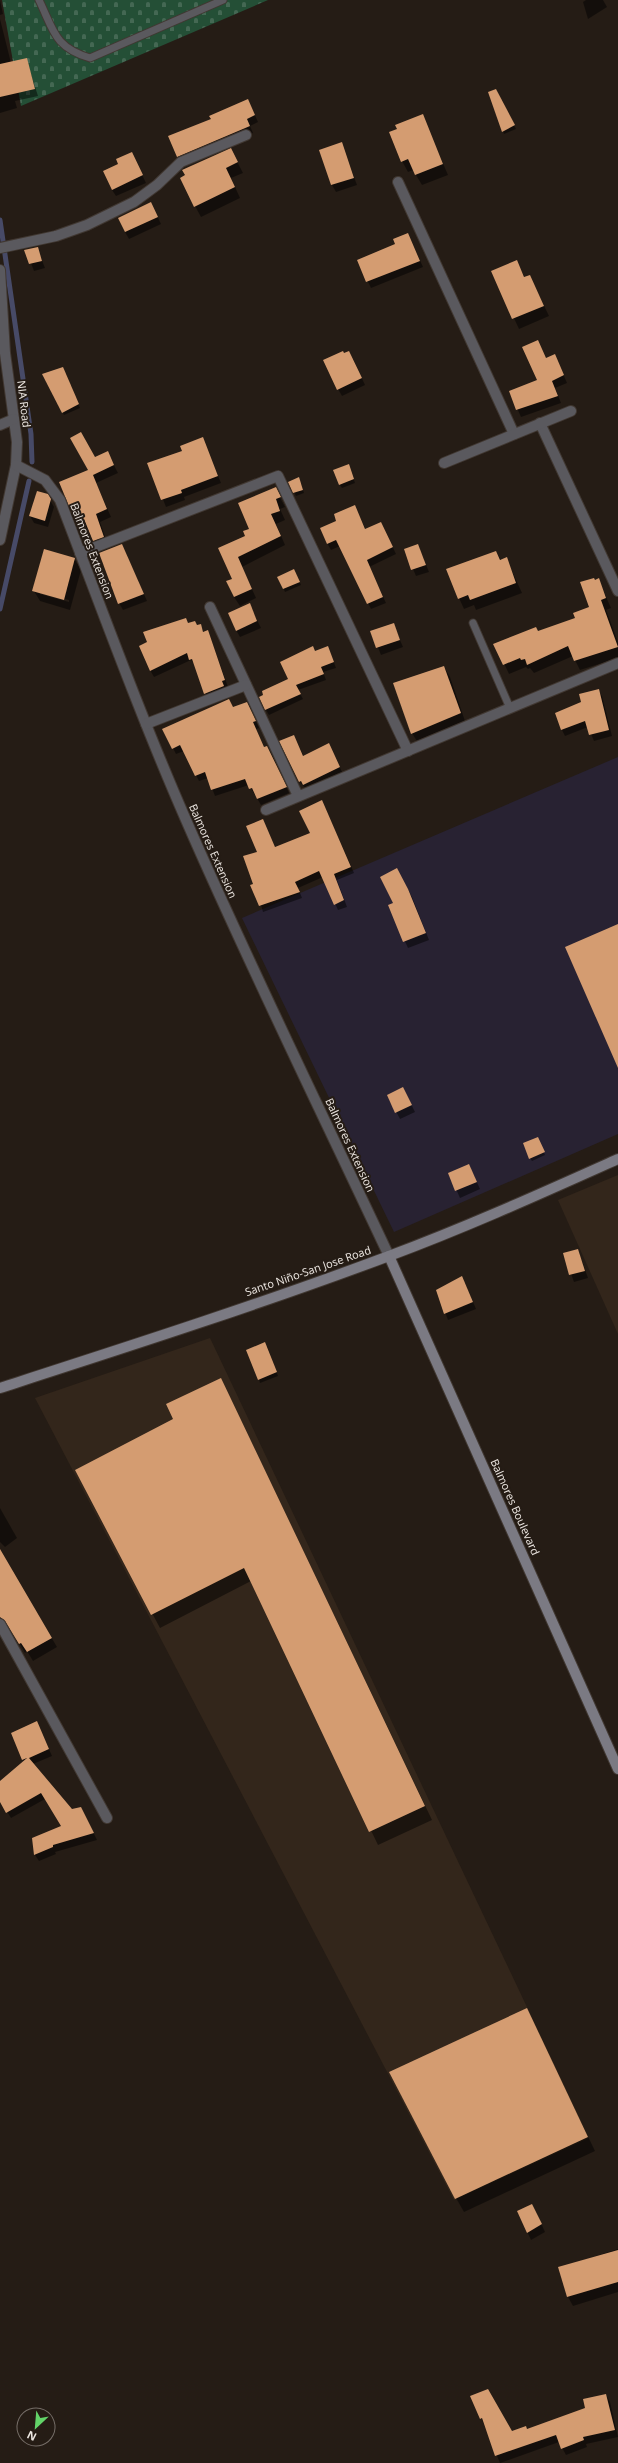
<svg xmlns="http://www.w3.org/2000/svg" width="618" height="2463" font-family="'Open Sans',sans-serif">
<defs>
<pattern id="cemetery-stones" width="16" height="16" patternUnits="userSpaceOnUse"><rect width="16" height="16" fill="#244f36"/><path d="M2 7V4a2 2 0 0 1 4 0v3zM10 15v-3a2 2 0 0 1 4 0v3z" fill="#446853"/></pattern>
</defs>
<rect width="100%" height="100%" fill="#251c15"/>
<g fill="#33261b">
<path d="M618,1175V1334L558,1200Z"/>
<path d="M210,1338L589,2138L454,2200L35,1398Z"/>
</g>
<path fill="#282232" d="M618,757V1134L394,1232L242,918Z"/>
<path fill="url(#cemetery-stones)" d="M2,0H268L21,106Z"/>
<g fill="#0007" fill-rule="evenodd">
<path d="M0,0L3,14L0,15Z"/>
<path d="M586,0H603L607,7L588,19L583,2Z"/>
<path d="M0,19L11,63L26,59L38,96L15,101L17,108L0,113Z"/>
<path d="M495,90L516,129L504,134L503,131Z"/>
<path d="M248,100L258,122L250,126L253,133L182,163L178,156L212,119Z"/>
<path d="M422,115L448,175L422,185L413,170L408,172L402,161L398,129Z"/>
<path d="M341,143L357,185L336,192L332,185Z"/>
<path d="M231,150L243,173L231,178L240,198L201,217L195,206L184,170Z"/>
<path d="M135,160L146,183L116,196L112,190Z"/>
<path d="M154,210L161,224L129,239L125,232Z"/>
<path d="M408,234L423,267L371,288L358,261L396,244Z"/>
<path d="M37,248L45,268L34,271L26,250Z"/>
<path d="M516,261L525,278L535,287L549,316L519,329L492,271Z"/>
<path d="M353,359L365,385L342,396L338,389Z"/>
<path d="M546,359L558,362L567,383L555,388L561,403L521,417L510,392L538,381Z"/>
<path d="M64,372L80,408L64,415L44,375Z"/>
<path d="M202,438L221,483L184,497L185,500L166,507L149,464L183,451Z"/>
<path d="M107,452L118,473L96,483L111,517L100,522L108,545L99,548L89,527L82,530L77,522L89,470L95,458Z"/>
<path d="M350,469L355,483L342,488L340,485Z"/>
<path d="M300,481L304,493L296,496L289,482Z"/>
<path d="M275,488L285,507L280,509L285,520L276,524L285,545L242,567L256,598L240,606L234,597L233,579L219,549L246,537Z"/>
<path d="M50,500L54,507L48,527L34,523L30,516Z"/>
<path d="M355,507L366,530L384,529L396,554L369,567L386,603L371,609L340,546L331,550L327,543L338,521Z"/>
<path d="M122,545L147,601L123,610L119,603Z"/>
<path d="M418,545L429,572L416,576L405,550Z"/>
<path d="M45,551L75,560L81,570L70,610L40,601L34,591ZM40,592L69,600V602L40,594Z"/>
<path d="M496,552L501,560L506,558L522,593L476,610L474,605L464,609L459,598Z"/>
<path d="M296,574L301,585L285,592L278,577Z"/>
<path d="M598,579L611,608L606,610L618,642V658L580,670L573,656L534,673L530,668L528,669L526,667L509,674L495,644L538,632L576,619L590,608Z"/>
<path d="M253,612L261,628L240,637L236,630Z"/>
<path d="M189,624L200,625L204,633L208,631L228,687L209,701L196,666L191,660L154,677L150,670Z"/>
<path d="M393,624L403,647L381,655L372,632Z"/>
<path d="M315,652H330L336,668L323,672L326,680L298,690L303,699L269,715L266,710Z"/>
<path d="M444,667L450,677L466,724L418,743L412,733Z"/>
<path d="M598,690L602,696L612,736L594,741L588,727L565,736L562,730L582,703Z"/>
<path d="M233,708L250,709L259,728L256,729L264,748L267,747L271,753L289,793L261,805L249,785L215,796L208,778L199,781L184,751L176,754L173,748Z"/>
<path d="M294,736L304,757L332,751L343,774L308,792L300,782Z"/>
<path d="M322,801L354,873L337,880L347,907L338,910L323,877L298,888L302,898L263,912L255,884L263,820L275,847L311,834Z"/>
<path d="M397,869L412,897L429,940L408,948L389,906L395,903Z"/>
<path d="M388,1096H407L415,1112L400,1119Z"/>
<path d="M539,1141L545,1155L532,1161L530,1158Z"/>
<path d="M469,1165L480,1189L460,1198L449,1173Z"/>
<path d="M578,1250L588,1278L574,1282L564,1254Z"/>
<path d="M465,1283L476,1309L448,1320L437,1291Z"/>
<path d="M267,1346L278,1376L260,1383L259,1379Z"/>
<path d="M221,1379L432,1820L378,1845L251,1581L160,1628L76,1470L175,1420Z"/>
<path d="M0,1508L17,1538L5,1547L0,1542Z"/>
<path d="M6,1561L57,1647L33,1661L27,1651L25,1653L12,1630L7,1627L0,1616V1565Z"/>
<path d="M40,1729L52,1756L33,1764L72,1810L84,1814L97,1840L55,1852L56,1854L39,1861L35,1855L33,1838L62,1827L45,1799L11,1818L0,1800V1782L24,1762L13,1734Z"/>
<path d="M527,2010L595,2151L464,2212L456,2198Z"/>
<path d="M518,2212H536L545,2232L531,2240Z"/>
<path d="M618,2249V2292L573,2306L568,2297L559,2268Z"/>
<path d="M606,2395L610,2402L618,2437L586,2444L587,2447L566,2455L559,2442L500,2463L472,2396L511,2432L527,2430L586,2409Z"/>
</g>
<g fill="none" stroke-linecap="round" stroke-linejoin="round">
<g stroke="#474a67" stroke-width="5">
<path d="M0,220L31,434L32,462"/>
<path d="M0,609L29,481"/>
</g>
</g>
<g fill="#d49c71">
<path d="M27,58L35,89L0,97V64Z"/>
<path d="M496,89L515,125L502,132L488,92Z"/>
<path d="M248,99L255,115L247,119L250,126L177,157L168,136L211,119L209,116Z"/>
<path d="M423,114L443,164L415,175L408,159L401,162L389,132L397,129L395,125Z"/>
<path d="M342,142L354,178L331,185L319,150Z"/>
<path d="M231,148L238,162L226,168L235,187L194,207L180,178L185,175L182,170Z"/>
<path d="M132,152L143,175L112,190L103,171L118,164L116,159Z"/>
<path d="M151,202L158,217L125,232L118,218Z"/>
<path d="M408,233L420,261L366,282L357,260L395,244L393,239Z"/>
<path d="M38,247L42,261L29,264L24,250Z"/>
<path d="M517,260L524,277L530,275L544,306L512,319L491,271Z"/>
<path d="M538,340L546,358L555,354L564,375L552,381L558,396L516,410L509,391L537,380L522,347Z"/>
<path d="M343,351L344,353L349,351L362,378L337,390L323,360Z"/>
<path d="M63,367L79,404L62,413L42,374Z"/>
<path d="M81,432L95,457L108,451L114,465L93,475L107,509L96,514L104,537L93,541L84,519L76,523L59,482L88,470L70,438Z"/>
<path d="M203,437L218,476L181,490L182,493L161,500L147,463L182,451L180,446Z"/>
<path d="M349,464L354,479L339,485L333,470Z"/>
<path d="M299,477L303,490L293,493L288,482Z"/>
<path d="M276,487L281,497L276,499L280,511L271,514L281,536L238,557L252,589L234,597L226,581L232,579L218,548L245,536L243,531L249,529L238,503Z"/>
<path d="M37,491L48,494L51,499L45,521L29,516Z"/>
<path d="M355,505L365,529L381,522L393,547L367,560L383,597L367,604L336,540L327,544L320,528L336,521L334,514Z"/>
<path d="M122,544L144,594L118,604L99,553Z"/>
<path d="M418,544L426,565L411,570L404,549Z"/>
<path d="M44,549L75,558L64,600L32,591Z"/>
<path d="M496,551L500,560L507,557L516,583L470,600L468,595L458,599L446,569Z"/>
<path d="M294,569L300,582L283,589L277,577Z"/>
<path d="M594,578L595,580L599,578L606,598L601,600L618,647L574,661L568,646L527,665L525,659L521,660L520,658L503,665L493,644L536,627L538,631L575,618L573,613L589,607L580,582Z"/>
<path d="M250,603L257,621L236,631L228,613Z"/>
<path d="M186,618L188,623L195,621L197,625L201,624L203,632L208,630L225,680L222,681L224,686L204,694L192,659L189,660L187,653L150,671L139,646L147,642L143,632Z"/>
<path d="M394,623L400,640L376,648L370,631Z"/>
<path d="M313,646L315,651L328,646L334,662L321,667L324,674L296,685L301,694L265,710L259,697L263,695L262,691L288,679L280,662Z"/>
<path d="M444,666L461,713L411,734L393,683Z"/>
<path d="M599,689L609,730L589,735L585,721L561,730L555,713L581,702L579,694Z"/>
<path d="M229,699L233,707L247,702L256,721L253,722L264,747L267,746L287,787L257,799L252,788L249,789L245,779L211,790L205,772L195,776L180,745L172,749L162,729Z"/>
<path d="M294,735L303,756L329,743L340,767L303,785L301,781L299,782L279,741Z"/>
<path d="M322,800L351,867L334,874L344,900L334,905L319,871L295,882L300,892L259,906L250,885L253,884L243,856L257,852L246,826L263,819L275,847L310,833L299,811Z"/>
<path d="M397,868L408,889L426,933L403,942L388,905L393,903L380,877Z"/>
<path d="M618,924V1068L565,947Z"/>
<path d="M403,1087L412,1105L395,1113L387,1095Z"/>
<path d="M538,1137L545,1152L529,1159L523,1143Z"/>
<path d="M469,1164L477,1182L455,1191L448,1173Z"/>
<path d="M578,1249L585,1271L569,1275L563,1253Z"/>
<path d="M462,1276L473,1302L444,1314L436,1290Z"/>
<path d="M265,1342L277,1372L258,1380L246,1350Z"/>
<path d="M221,1378L425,1806L369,1832L244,1568L151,1615L75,1470L173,1419L166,1404Z"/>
<path d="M0,1549L52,1638L27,1652L21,1643L19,1644L5,1621L0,1617Z"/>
<path d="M37,1721L49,1749L29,1758L72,1809L81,1807L94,1833L53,1845V1847L34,1855L32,1838L61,1826L41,1793L6,1813L0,1802V1781L27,1758L22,1760L11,1733Z"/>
<path d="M527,2008L588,2137L455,2199L389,2072Z"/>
<path d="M532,2204L542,2224L527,2233L517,2211Z"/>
<path d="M618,2250V2282L567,2297L558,2267Z"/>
<path d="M488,2389L512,2431L526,2426L527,2429L585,2408L583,2399L606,2394L615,2430L583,2437L584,2440L561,2449L556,2435L495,2456L482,2418L480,2419L470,2396Z"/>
</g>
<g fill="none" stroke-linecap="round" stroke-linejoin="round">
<defs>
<g id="service">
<path d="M39,0C54,31 54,47 90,58L223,0"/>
<path d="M473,623L510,708"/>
</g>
<g id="minor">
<path d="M398,182L514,434"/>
<path d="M0,248L56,236L87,225L134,202L157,185L181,162L246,135"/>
<path d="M0,270L5,353L17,442L16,465L0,540"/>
<path d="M540,423L618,591"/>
<path d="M0,425L14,419"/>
<path d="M444,463L571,411"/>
<path d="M16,465L45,480L60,500C101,607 140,715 186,820C250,967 321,1111 389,1256"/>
<path d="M80,553L278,476L408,751"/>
<path d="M210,607L298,796"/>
<path d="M146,724L246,685"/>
<path d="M266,810L618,663"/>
<path d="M0,1624L107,1818"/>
</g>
<g id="secondary">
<path d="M389,1256L618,1769"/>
<path d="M0,1388C130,1346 261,1304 389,1256C467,1227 542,1193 618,1159"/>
</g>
</defs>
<use href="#service" stroke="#413832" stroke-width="9"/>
<use href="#minor" stroke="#413832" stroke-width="12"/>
<use href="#secondary" stroke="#413832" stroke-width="12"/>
<use href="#service" stroke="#5a595e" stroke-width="7"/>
<use href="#minor" stroke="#5a595e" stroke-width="10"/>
<use href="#secondary" stroke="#7b7a83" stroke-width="10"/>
</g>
<g text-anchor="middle" stroke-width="4" stroke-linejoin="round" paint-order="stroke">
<g font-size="11" fill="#ede7e2" stroke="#251c15">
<text transform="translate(24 404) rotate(83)" y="4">NIA Road</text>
<text transform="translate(92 551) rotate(69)" y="4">Balmores Extension</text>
<text transform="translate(213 851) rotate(66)" y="4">Balmores Extension</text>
<text transform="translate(350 1145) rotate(65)" y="4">Balmores Extension</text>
<text transform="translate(308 1271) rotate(-19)" y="4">Santo Niño-San Jose Road</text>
<text transform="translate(515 1507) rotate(66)" y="4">Balmores Boulevard</text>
</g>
</g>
<g transform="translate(36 2427) rotate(206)"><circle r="19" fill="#251c15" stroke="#756d67"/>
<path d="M0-3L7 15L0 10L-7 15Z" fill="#63d469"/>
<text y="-6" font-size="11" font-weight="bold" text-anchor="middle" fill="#ede7e2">N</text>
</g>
</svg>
